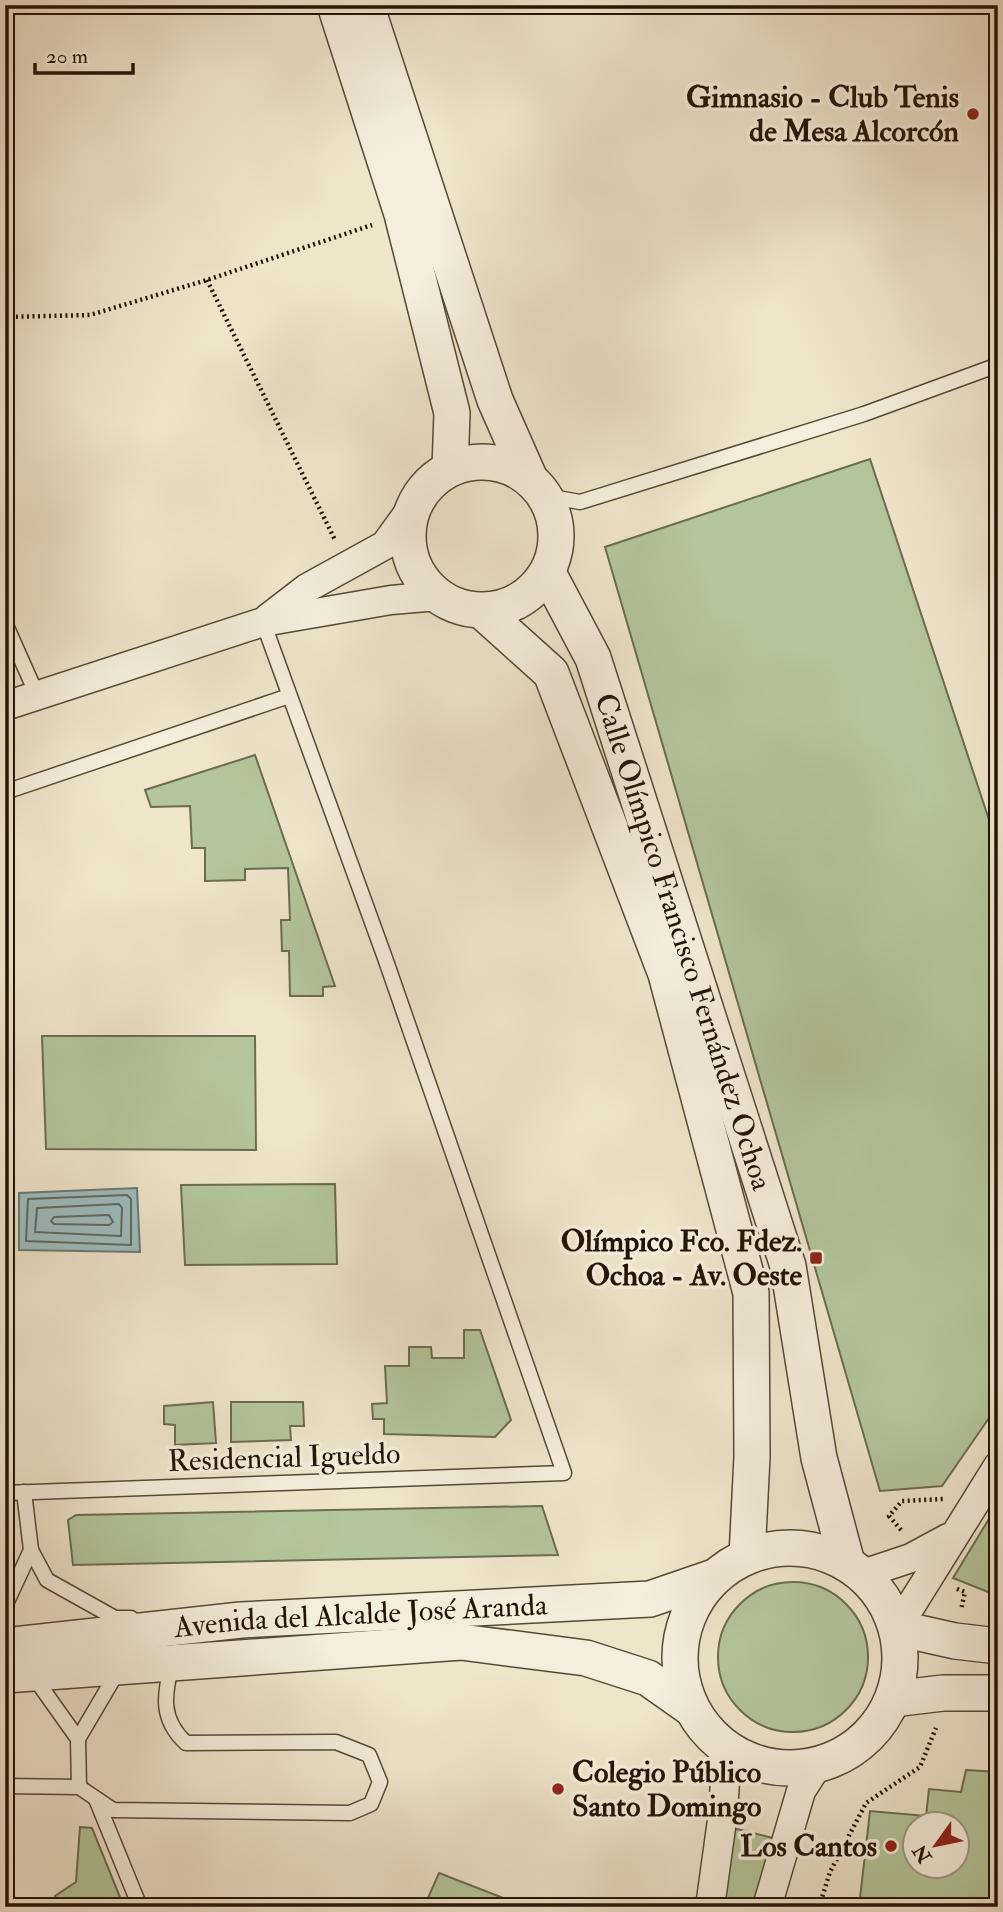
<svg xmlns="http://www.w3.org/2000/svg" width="1003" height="1912" font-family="'IM FELL Double Pica',serif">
<rect width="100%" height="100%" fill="#efe5cb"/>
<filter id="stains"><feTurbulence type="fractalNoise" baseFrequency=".00286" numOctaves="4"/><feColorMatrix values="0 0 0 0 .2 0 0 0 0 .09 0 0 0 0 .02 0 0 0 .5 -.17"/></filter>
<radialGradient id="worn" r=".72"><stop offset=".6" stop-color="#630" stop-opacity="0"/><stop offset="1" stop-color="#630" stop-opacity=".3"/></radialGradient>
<g fill="#b4c69b" stroke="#6c6c50" stroke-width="2" fill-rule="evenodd">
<path d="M870,459L998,847V1405L942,1486L880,1491L605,547Z"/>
<path d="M255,755L335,986L323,987V996H290L289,951H282L281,920H290L288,868L245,869V880L205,881V848H192L190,806L151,807L145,790Z"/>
<path d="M42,1036H255L256,1150L46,1149Z"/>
<path d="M335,1184L337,1264L185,1265L181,1185Z"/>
<path d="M464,1330H480L511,1420L495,1437L384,1434V1419H373L372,1404L387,1403L385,1366H409V1347H431L432,1358H464Z"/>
<path d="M213,1402L216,1443L175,1445V1425L164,1424V1406Z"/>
<path d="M231,1402H303L304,1426H290L291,1440L231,1442Z"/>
<path d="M998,1504V1596L953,1578Z"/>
<path d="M542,1506L558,1555L73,1565L68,1520L76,1515Z"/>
<circle cx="793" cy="1657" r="75"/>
<path d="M966,1770L998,1772V1907H859L870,1811L926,1816L929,1789L961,1792ZM916,1825H958V1867H916Z"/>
<path d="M80,1827L92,1828L124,1907H58L55,1896L76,1882Z"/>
<path d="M733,1828L773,1838L757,1907H723Z"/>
<path d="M439,1873L511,1901L509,1907H424Z"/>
</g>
<path fill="#9dbdc0" stroke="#6c7976" stroke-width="2" d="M137,1188L140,1252L19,1250V1193Z"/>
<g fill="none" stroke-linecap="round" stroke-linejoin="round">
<g stroke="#606863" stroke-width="2">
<path d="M127,1195L131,1199V1245L26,1241L28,1199Z"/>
<path d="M119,1204L122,1208L121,1236L35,1232L37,1208Z"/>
<path d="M109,1215L113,1222L109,1225L54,1224L51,1221L54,1217Z"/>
</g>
<defs>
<g id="service">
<path d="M546,496L580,502L864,414L998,365"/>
<path d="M5,623L37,695"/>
<path d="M5,792L289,696"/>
<path d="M5,1493L564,1473L385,958L263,622"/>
<path d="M31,1550L47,1580L115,1618H131"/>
<path d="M5,1606L31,1550L24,1492"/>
<path d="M34,1677L78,1739L79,1787"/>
<path d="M78,1739L118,1671"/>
<path d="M5,1786L79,1787L113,1810L350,1813L371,1804L380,1782L369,1755L336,1742L186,1743C160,1719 164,1695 172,1663"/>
<path d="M96,1799L140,1907"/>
</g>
<g id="minor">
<path d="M268,618L307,588L385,545L414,505"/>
<path d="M5,706L263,622L391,600L438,596"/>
<path d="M860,1575L911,1558L948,1538"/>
<path d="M897,1628L998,1466"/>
<path d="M710,1907L723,1813L727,1749"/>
<path d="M767,1907L801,1791L817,1766"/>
</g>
<g id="tertiary">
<path d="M335,5L402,214L452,413L450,468"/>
<path d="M366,5L495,400L529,477"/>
<circle cx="482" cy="536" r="74"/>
<path id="s1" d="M548,573L593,658L788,1266L819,1458L847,1563"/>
<path d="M482,611L551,673L666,974L751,1293L752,1457L747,1556"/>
<circle cx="790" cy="1658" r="110"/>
<path d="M897,1628L955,1641L998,1646"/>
<path id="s2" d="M5,1646L241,1620L650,1599L714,1577"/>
<path d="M5,1675L461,1642L586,1658L648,1678L692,1709"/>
<path d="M893,1699L943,1693H998"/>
</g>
</defs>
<use href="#service" stroke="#564837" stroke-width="17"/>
<use href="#minor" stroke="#564837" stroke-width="31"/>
<use href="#tertiary" stroke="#564837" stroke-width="38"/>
<g stroke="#231306" stroke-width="4.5" stroke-dasharray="2 3.5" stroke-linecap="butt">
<path d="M207,280L335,540"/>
<path d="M5,317L90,315L207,280L372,225"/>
<path d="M901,1530L889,1516L902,1501L943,1499"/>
<path d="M957,1589L965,1592L961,1610"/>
<path d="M819,1907L830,1872L866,1803L920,1767L936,1728"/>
</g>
<use href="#service" stroke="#f5eedd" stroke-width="14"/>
<use href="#minor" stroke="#f5eedd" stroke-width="28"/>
<use href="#tertiary" stroke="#f5eedd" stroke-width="35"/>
</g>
<g fill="#8f2418" stroke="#f5eedd" stroke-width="2.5">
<circle cx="973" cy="114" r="7"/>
<rect x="809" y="1251" width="14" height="14" rx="3.5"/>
<circle cx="558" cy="1789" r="7"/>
<circle cx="891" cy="1846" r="7"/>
</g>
<g text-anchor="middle" stroke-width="7" stroke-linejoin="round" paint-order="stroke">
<g font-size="30" font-weight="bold" fill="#231306" stroke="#f5eedd" text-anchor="end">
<text x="959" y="107">Gimnasio - Club Tenis<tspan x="959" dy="34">de Mesa Alcorcón</tspan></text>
<text x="802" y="1251">Olímpico Fco. Fdez.<tspan x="802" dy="34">Ochoa - Av. Oeste</tspan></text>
<text x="572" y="1782" text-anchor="start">Colegio Público<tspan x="572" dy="34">Santo Domingo</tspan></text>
<text x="877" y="1856">Los Cantos</text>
</g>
<g font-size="30" fill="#231306" stroke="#f5eedd">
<text dy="10" stroke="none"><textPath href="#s1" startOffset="394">Calle Olímpico Francisco Fernández Ochoa</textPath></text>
<text transform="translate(284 1457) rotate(-2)" y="10">Residencial Igueldo</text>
<text dy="10" stroke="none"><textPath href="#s2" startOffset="357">Avenida del Alcalde José Aranda</textPath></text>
</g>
</g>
<rect width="1003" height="1912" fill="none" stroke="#efe5cb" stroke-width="28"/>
<rect x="7" y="7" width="989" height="1898" fill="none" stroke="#231306" stroke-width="3.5"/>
<rect x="14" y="14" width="975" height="1884" fill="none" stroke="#231306" stroke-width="2"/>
<g transform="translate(936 1845) rotate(237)"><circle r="33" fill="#f5eedd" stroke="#a19687" stroke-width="2"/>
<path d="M0-5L12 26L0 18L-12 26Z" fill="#8f2418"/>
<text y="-10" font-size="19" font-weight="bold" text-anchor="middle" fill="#231306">N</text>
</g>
<path d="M35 63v10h98v-10" fill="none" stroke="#231306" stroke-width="3.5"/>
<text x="46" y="63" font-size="21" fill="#231306" stroke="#f5eedd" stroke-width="5" paint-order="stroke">20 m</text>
<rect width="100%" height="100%" filter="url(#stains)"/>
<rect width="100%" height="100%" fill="url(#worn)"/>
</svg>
